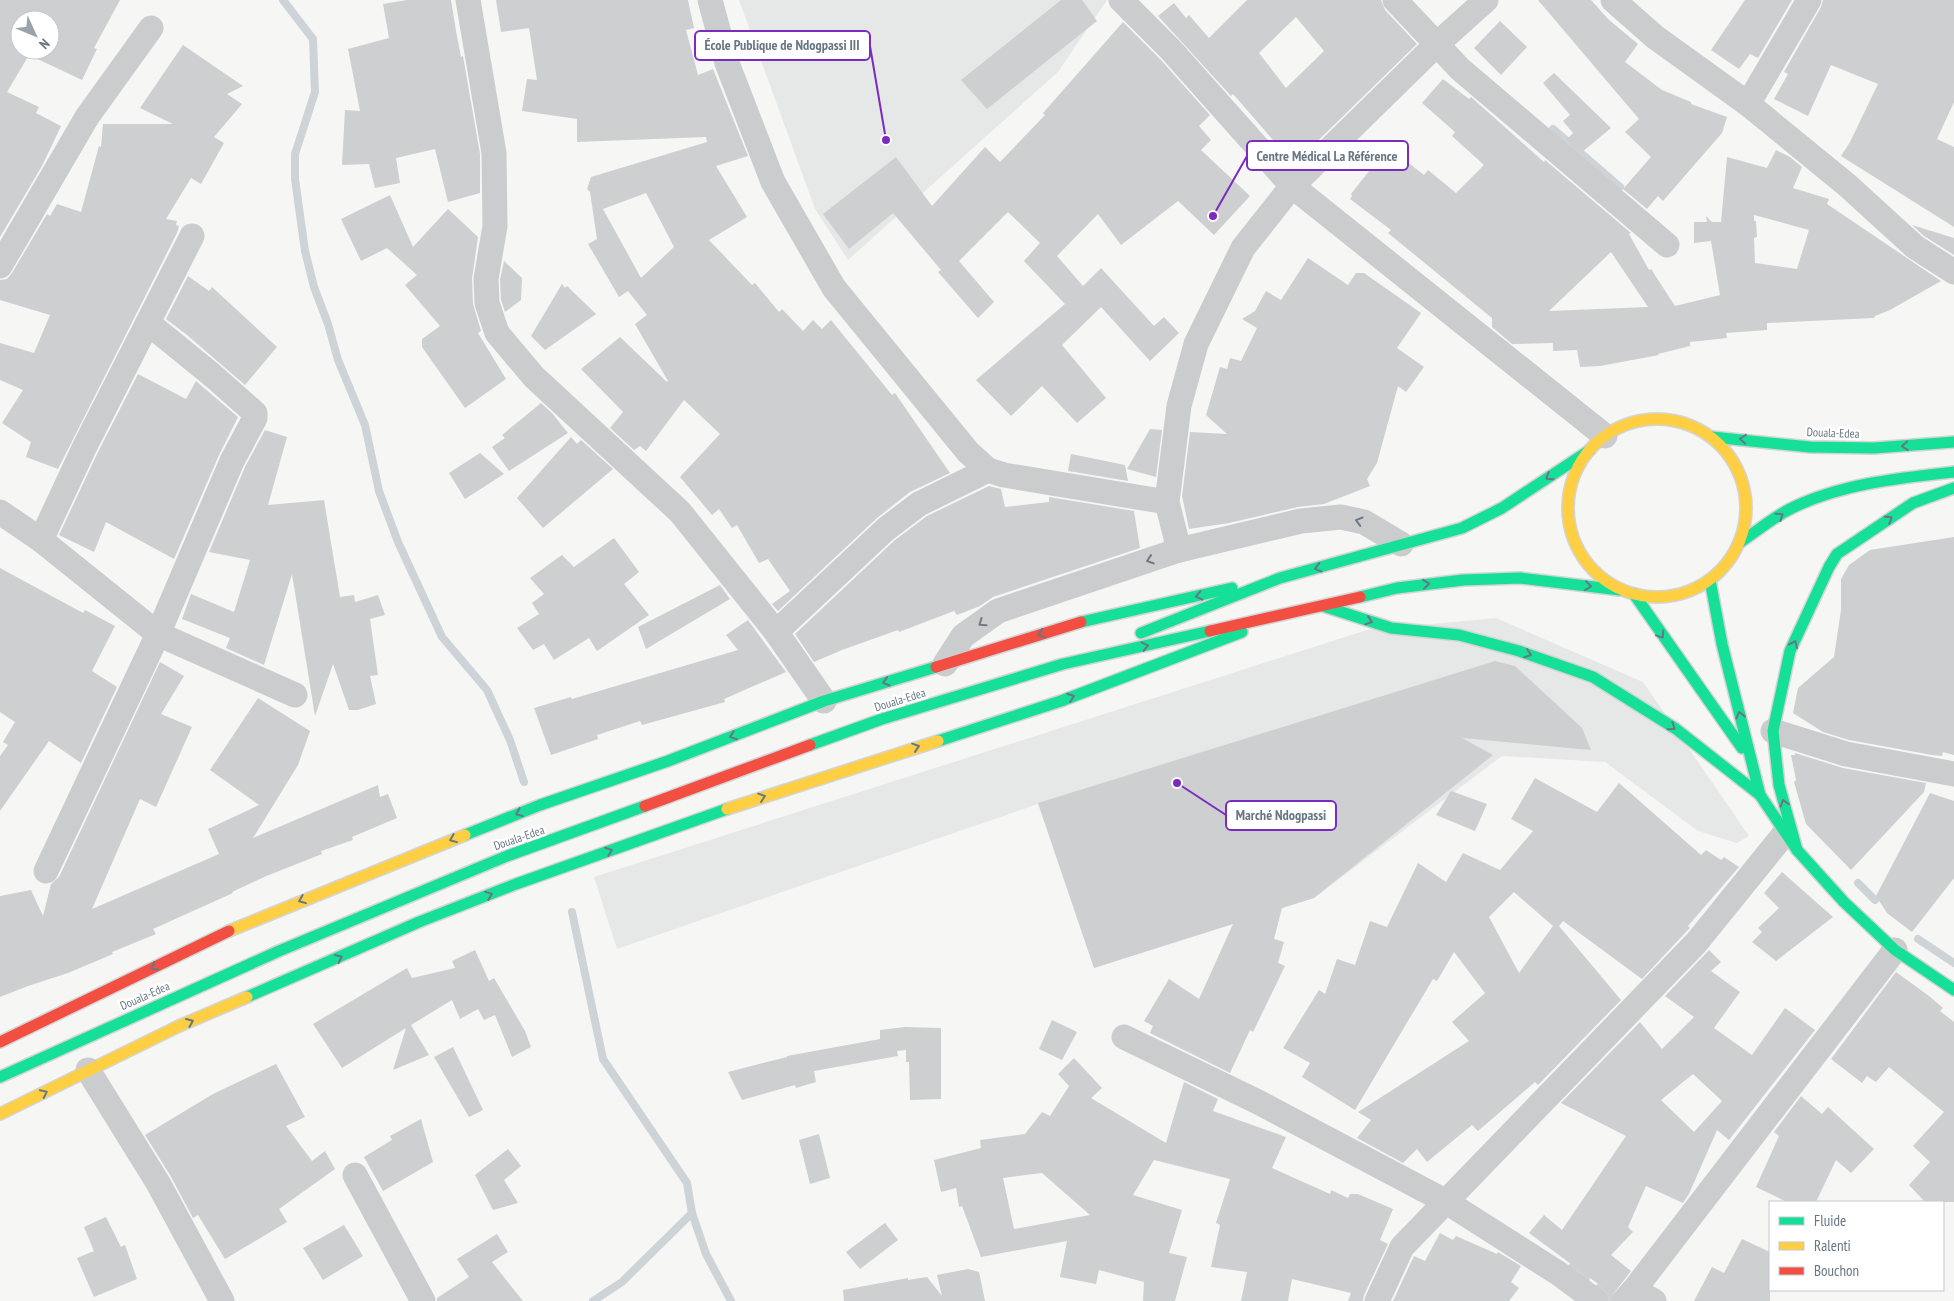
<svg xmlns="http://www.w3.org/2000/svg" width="1954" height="1301" font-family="'PT Sans Narrow',sans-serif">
<rect width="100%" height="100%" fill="#f6f6f5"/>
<g fill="#e6e8e8">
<path d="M739,0H1107L1058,72L848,260L815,209Z"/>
<path d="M1496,618L1643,682L1749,836L1737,843L1698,831L1605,762L1502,756L1314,898L1094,968L1038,804L617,949L594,877L1367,630Z"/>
</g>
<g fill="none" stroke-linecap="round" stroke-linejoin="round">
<g stroke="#cdd3d7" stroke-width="8">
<path d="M283,0L313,39L315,92L295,154V179L305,251L314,287L328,324L338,360L365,425L379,491L398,542L442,637L487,690L510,740L524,782"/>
<path d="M1553,129L1620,187"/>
<path d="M1858,883L1875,900"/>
<path d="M572,912L603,1059L687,1183L692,1213L706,1254L731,1301"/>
<path d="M1918,939L1954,963"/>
<path d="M1572,1267L1586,1278"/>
<path d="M1599,1288L1615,1301"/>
<path d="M593,1301L622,1282L692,1213"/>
</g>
</g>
<g fill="#cdcfd0" fill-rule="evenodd">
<path d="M0,0H120L94,48L97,49L82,80L29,55L7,92L39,107L36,113L61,126L42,166L0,237ZM20,20H50V50H20Z"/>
<path d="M407,0H451L456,31L461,57L463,56L480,154V193L448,202L435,149L396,158L400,183L375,188L369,164L342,165L345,110L360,111L348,49L389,38L383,4Z"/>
<path d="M496,0H688L694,28L686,30L698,75L713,69L748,156L716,166L747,217L709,240L752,285L755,283L779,312L782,309L803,331L813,320L822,329L831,320L892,395L895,393L950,473L910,492L877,518L778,611L772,604L790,591L768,559L759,563L737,525L732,528L719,509L712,515L680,477L720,434L684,400L646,451L640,446L634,450L610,428L623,412L581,369L620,337L667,382L668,381L635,324L647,315L628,291L619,297L588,244L597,239L590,192L587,189L591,177L707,142L706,137L577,142V119L522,111L527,79L537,80L529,28L501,32ZM646,193L674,247L641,278L603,209Z"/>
<path d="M1061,0H1082L1097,21L987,109L961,80Z"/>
<path d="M1247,0H1381L1385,10L1417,44L1294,164L1233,94L1231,96L1158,16L1174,3L1186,18L1189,15L1209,38ZM1296,17L1324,51L1286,88L1259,53Z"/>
<path d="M1538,0H1591L1608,19L1638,44L1625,62L1662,90L1691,102V104L1727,117L1722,133L1663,201L1658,196L1647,209L1623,189L1651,157L1625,132L1639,119Z"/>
<path d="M1745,0H1792L1758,58L1750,54L1739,69L1711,50Z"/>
<path d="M1823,0H1954V102L1937,139L1954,147V227L1841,156L1850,142L1878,84L1831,65L1808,116L1774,99L1788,74L1784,72L1821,7Z"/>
<path d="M1500,21L1527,47L1501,75L1474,48Z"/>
<path d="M1123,22L1161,60L1210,115L1199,126L1211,140L1201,150L1250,196L1214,235L1178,201L1121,245L1098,214L1057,256L1083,286L1101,268L1154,326L1164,317L1179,333L1150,361L1101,307L1062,345L1106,398L1077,423L1042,386L1011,416L976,380L1065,304L1024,261L1040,243L1008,212L959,261L994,302L978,318L938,272L941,270L893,213L849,249L823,214L896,157L932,206L985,147L1000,162L1045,115L1043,113Z"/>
<path d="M183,45L243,86L227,94L242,104L214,137L224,143L201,184L191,178L166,219L177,221L176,225L179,226L177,233L58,469L26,457L31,442L2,423L23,390L0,380V343L34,353L50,315L0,300V280L7,279L12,273L47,214L50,216L57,204L81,212L99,146L101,147L103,124H173L140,108Z"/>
<path d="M1554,73L1611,128L1581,153L1566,140L1573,133L1563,121L1570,115L1543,83Z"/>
<path d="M1443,79L1469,99L1471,97L1544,162L1545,160L1631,233L1629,234L1649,270L1651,269L1675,306L1720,295L1711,241L1694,243V222H1707L1706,216L1712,222H1721L1727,157L1767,168L1776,150L1790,157L1802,167L1793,188L1829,199L1827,204L1941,281L1890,310L1875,316L1874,318L1767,323V330L1726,333L1727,338L1690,342V346L1658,354L1659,355L1600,366L1580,367L1577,350L1553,351V343L1512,344L1492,327V318L1388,233L1391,230L1350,199L1352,196L1351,194L1388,147L1424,175L1428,170L1456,193L1484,165L1452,136L1455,132L1422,103ZM1754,215L1809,230L1797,269L1755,263L1754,238L1757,237L1756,221H1754ZM1611,252L1648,307L1549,311Z"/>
<path d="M390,195L413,247L448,209L478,237L472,279L473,304L481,331L478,333L506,379L465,408L422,347V339L440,326L405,285L417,275L387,248L361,261L341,219Z"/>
<path d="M1912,225L1954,238V255L1924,236Z"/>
<path d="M1308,258L1348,285L1356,273H1364L1421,313L1397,348L1424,367L1406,392L1398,386L1377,463L1367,479L1370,486L1324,504L1298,507L1229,523L1189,529L1182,496L1190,432L1227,434L1206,415L1220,367L1227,369L1230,358L1241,361L1257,328L1242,319L1255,311L1266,291L1281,300Z"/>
<path d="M504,261L522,278L521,300L505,312L501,300L500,280Z"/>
<path d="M188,276L209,291L212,287L277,347L245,385L187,335L166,319Z"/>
<path d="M562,284L565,288L567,286L596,314L545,350L531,336Z"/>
<path d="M138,374L186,399L196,381L238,417L219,455L174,559L106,522L94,552L59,535L98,452Z"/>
<path d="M541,403L552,413L568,433L509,471L492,447L505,438L502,435Z"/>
<path d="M1150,429L1162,430L1156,477L1127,469Z"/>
<path d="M265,430L287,437L268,505L324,500L340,597L354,595L355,602L378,595L385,615L370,619L378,675L370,676L376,704L358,710H349L333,664L315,716L292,574L264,665L226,648L230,638L182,619L191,594L234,612L250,560L209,552L245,467Z"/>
<path d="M571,437L577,444L581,440L613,469L543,528L517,498Z"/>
<path d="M480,453L504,474L465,499L449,473Z"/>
<path d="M1071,454L1125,465L1128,481L1068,471Z"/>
<path d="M989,486L1001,489L1005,507L1049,502V497L1134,511L1140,548L993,597L980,606L957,615L954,611L899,632L898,630L842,650L814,662L795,634L895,540L927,516Z"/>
<path d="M1954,537V755L1943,752L1942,756L1932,755L1849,740L1823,732L1793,713L1798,688L1834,657L1841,610V579L1849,565L1870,550Z"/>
<path d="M614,538L639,572L624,584L649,615L597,651L589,638L554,660L544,644L533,650L517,628L539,614L532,603L544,594L530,578L562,555L574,567Z"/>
<path d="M0,568L83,613L85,610L115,626L92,671L117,687L81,763L49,741L0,811V756L8,745L3,742L15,722L0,712Z"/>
<path d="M720,585L730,599L646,649L638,627Z"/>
<path d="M748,620L786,672L724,699L725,702L642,725L640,721L597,735L598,739L551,755L534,708L571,697L572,699L738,650L726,635Z"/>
<path d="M1495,661L1515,666L1582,728L1591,750L1462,738L1493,755L1314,898L1282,908L1274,939L1284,942L1278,963L1285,966L1253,1032L1250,1030L1230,1073L1150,1033L1153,1026L1144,1021L1169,979L1199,999L1233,924L1094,968L1038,803Z"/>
<path d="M160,662L184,676L161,714L192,727L156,807L140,799L92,909L219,854L208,829L259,805L210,770L258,698L310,731L298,765L253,838L378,785L380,797L388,794L397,818L352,837L353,840L321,851L322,854L264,877L232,892L233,893L153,929L156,934L112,952L113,954L68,973L28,986L0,997V896L31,890L43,916L51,884L59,877Z"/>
<path d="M1795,753L1843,768L1926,783L1924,792L1851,870L1806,824L1794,782L1796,780L1791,755H1795Z"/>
<path d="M1535,778L1597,812L1619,783L1701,855L1706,850L1721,860L1724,857L1739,867L1688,926L1690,928L1685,933L1642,979L1563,921L1559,926L1621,1000L1538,1085L1535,1082L1478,1131L1472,1125L1427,1162L1417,1149L1403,1163L1357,1138L1371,1120L1358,1112L1469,1041L1452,1022L1485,993L1454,952L1437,981L1433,979L1355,1110L1302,1077L1310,1063L1283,1048L1319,990L1325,994L1337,959L1355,965L1370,921L1387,927L1418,863L1446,882L1463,853L1500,870L1533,831L1511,819ZM1514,892L1553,926L1519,973L1489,917Z"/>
<path d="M1451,791L1487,804L1475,831L1436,815Z"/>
<path d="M1930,793L1954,801V878L1912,932L1887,913L1876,896Z"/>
<path d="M1782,872L1833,917L1776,961L1752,942L1762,932L1758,928L1779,908L1764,893Z"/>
<path d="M475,950L489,981L494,978L525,1031L531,1047L512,1057L495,1015L484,1020L478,1009L460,1019L452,1000L411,1025L429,1055L393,1070L406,1028L342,1068L313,1024L407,968L412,978L455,968L452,961Z"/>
<path d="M1709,950L1721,962L1711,971L1740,992L1714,1028L1752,1055L1785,1008L1815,1030L1729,1140L1717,1130L1689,1194L1683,1203L1646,1186L1628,1227L1633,1232L1611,1255L1631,1271L1611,1297L1605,1289L1529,1233L1544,1215L1562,1230L1626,1136L1561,1103L1640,1022L1662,1049L1694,1017L1665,996ZM1693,1074L1722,1101L1694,1132L1661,1100Z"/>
<path d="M1896,972L1929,996L1943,1008L1940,1011L1954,1022V1202H1925L1909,1185L1930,1162L1913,1146L1944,1112L1889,1067L1876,1082L1867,1076L1862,1083L1831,1059Z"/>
<path d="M1052,1020L1077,1032L1062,1060L1039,1049Z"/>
<path d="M905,1027L941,1028V1099L910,1100L909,1062H906V1050L897,1051L898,1056L814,1071L816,1082L796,1088L795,1085L742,1100L728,1072L787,1057V1056L880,1039V1030Z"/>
<path d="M453,1047L483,1110L469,1117L434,1057Z"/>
<path d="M1074,1058L1102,1088L1091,1098L1166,1143L1184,1082L1218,1099L1213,1111L1286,1137L1272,1168L1330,1194L1331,1190L1348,1198L1350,1194H1358L1393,1209L1380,1240L1388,1244L1364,1295L1363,1301H1348L1351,1293L1292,1279L1288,1301H1241L1247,1272L1211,1267L1220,1225L1216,1223L1230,1179L1154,1160L1133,1195L1182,1210L1169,1253L1187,1257L1175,1301H1143L1144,1282L1099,1270L1096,1284L1060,1277L1067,1241L981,1257L962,1206L959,1207L956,1188L941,1192L934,1160L981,1148L980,1140L1025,1134L1042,1112L1050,1116L1069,1086L1058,1074ZM1042,1173L1090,1215L1014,1229L1003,1178Z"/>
<path d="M276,1064L305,1117L286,1126L312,1161L325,1151L335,1169L279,1209L287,1222L225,1259L198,1215L193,1218L170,1175L145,1135L213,1094Z"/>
<path d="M1801,1096L1822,1114L1828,1107L1874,1149L1851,1173L1836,1160L1816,1202H1787L1756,1187L1779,1136L1774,1132Z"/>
<path d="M421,1119L433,1162L383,1191L364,1157L392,1140L390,1136Z"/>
<path d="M819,1134L830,1178L810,1184L799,1140Z"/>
<path d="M508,1149L521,1166L504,1180L518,1203L493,1210L475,1175Z"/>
<path d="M106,1217L121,1247L125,1245L137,1279L94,1297L77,1258L94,1251L84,1227Z"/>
<path d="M885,1223L898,1240L860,1269L846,1252Z"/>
<path d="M344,1225L363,1256L323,1280L303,1248Z"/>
<path d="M1440,1233L1453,1240L1456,1236L1497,1254L1498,1252L1521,1266L1511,1282L1519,1288L1509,1301H1393L1414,1256L1425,1261Z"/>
<path d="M497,1234L508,1252L492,1262L523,1301H437V1298L469,1277L457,1259Z"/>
<path d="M1742,1239L1770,1252V1301H1694L1712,1267L1724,1273Z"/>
<path d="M968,1269L979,1272L985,1301H844L843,1290L908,1278V1280L927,1277L942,1296L937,1275Z"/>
</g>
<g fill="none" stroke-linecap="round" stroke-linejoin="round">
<defs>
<g id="fast">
<path d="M1712,437L1810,447L1874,448L1954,442"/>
<path d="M1739,543C1756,532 1772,518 1790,509C1840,484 1899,478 1954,472"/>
<path d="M1710,580L1722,644L1760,795L1797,850L1844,902L1895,950L1954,990"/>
<path d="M1634,594L1742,748"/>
<path d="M1360,597L1397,588L1463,580L1520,578L1620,590"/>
<path d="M1323,606L1391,628L1459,635L1519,651L1593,677L1676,729L1760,795"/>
<path d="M1081,622L1232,588"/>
<path d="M1141,633L1280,578L1462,528L1502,508L1590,450"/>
<path d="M938,741L1061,701L1242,632"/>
<path d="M810,745L882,719L1063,664L1210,631"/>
<path d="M465,835L540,805L668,761L824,701L936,667"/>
<path d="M1797,850L1779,785L1773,731L1790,651L1829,567L1837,554L1913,503L1954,488"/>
<path d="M247,997L419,922L516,884L727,809"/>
<path d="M0,1077L279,951L507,856L645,806"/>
</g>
<g id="slow">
<circle cx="1657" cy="508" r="89"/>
<path d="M727,809L938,741"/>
<path d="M229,931L465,835"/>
<path d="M0,1114L179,1026L247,997"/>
</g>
<g id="jam">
<path d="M1210,631L1360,597"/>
<path d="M936,667L1081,622"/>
<path d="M645,806L810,745"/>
<path d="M0,1042L229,931"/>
</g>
</defs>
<use href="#fast" stroke="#d3d4d5" stroke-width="14"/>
<use href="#slow" stroke="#d3d4d5" stroke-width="14"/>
<use href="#jam" stroke="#d3d4d5" stroke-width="14"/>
<g stroke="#cbcccd" stroke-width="25">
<path d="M468,0L494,153L495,226L486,279L487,303L497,333L534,377L680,512L776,632L824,701"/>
<path d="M710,0L727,63L773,182L834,288L968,452L988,470L1004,475L1167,502"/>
<path d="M1121,0L1171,50L1292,186L1605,436"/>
<path d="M1395,0L1460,69L1667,245"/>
<path d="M1613,0L1655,37L1748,104L1847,185L1915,247L1954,272"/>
<path d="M1748,104L1809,0"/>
<path d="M0,266L87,117L151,28"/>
<path d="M0,512L41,540L158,634L295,695"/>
<path d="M41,540L85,446L192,236"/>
<path d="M1179,550L1167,502L1179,406L1196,344L1243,248L1292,186L1436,45L1486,0"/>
<path d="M776,632L886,529L919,504L988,470"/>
<path d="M945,664L963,636L998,611L1179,550L1301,521L1341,517L1364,522L1401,544"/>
<path d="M1773,731L1846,754L1954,774"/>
<path d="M46,871L158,634L232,461L255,418V413L212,375L148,323"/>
<path d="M1124,1037L1258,1102L1445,1201L1558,1273L1596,1301"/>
<path d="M88,1070L158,1183L222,1301"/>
<path d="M355,1175L423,1301"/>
<path d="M1634,1290L1654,1301"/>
<path d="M1377,1301L1402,1247L1696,943L1785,833"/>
<path d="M1624,1301L1634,1290L1895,950"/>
</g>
<use href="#fast" stroke="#16e098" stroke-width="11"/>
<use href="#slow" stroke="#ffcf43" stroke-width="11"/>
<use href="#jam" stroke="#f24e42" stroke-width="11"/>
</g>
<defs><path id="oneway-chevron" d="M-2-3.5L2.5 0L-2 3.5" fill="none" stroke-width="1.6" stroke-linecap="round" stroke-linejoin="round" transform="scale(1.25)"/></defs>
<g stroke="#687684">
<use href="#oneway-chevron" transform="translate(1743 439) rotate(-175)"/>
<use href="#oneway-chevron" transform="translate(1905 446) rotate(176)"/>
<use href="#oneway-chevron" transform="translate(1549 477) rotate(147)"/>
<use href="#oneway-chevron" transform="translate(1780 516) rotate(-34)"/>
<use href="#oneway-chevron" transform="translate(1889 519) rotate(-33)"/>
<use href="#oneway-chevron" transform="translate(1318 568) rotate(165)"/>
<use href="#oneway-chevron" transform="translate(1426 584) rotate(-6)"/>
<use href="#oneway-chevron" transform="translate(1588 586) rotate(7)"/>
<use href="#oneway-chevron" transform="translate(1199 596) rotate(167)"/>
<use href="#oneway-chevron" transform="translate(1369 621) rotate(18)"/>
<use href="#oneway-chevron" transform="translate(1041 634) rotate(163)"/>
<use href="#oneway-chevron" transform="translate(1661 635) rotate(56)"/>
<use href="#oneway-chevron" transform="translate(1794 644) rotate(-66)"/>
<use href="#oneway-chevron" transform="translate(1145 646) rotate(-13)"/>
<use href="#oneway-chevron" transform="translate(1528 654) rotate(19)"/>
<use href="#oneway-chevron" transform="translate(886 682) rotate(163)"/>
<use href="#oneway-chevron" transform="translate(1071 697) rotate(-20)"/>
<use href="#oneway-chevron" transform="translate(1740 715) rotate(-104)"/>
<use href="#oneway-chevron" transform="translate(1672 727) rotate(34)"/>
<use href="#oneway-chevron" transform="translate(733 736) rotate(159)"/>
<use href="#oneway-chevron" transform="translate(916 747) rotate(-18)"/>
<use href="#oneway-chevron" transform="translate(762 797) rotate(-19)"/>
<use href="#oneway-chevron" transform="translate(1784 803) rotate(-106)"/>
<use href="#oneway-chevron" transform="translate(519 813) rotate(158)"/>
<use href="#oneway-chevron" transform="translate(453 839) rotate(158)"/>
<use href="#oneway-chevron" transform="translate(609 851) rotate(-20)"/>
<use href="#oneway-chevron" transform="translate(489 895) rotate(-21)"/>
<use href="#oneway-chevron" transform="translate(302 900) rotate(158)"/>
<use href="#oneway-chevron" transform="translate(339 958) rotate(-24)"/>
<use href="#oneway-chevron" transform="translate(154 967) rotate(154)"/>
<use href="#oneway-chevron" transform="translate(190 1022) rotate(-23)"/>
<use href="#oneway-chevron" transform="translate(44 1093) rotate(-26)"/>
</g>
<g stroke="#6d7a88">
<use href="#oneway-chevron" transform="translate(1359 521) rotate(-164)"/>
<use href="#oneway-chevron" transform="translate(1150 560) rotate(162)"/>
<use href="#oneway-chevron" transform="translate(982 623) rotate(145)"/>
</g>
<g text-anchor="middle" stroke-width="5" stroke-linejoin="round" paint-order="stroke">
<g font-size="12" fill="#687684" stroke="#fff">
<text transform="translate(1833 433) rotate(2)" y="4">Douala-Edea</text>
<text transform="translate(900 700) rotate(-17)" y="4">Douala-Edea</text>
<text transform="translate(519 838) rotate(-19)" y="4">Douala-Edea</text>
<text transform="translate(145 996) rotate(-24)" y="4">Douala-Edea</text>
</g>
</g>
<path fill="none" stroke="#7b2cbf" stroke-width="2" d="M886 140L870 46M1213 216L1247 156M1177 783L1226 815"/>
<g fill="#7b2cbf" stroke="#fff" stroke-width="2">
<circle cx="886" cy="140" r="5"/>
<circle cx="1213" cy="216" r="5"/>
<circle cx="1177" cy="783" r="5"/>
</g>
<g fill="#fff" stroke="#7b2cbf" stroke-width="2">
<rect x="695" y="31" width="175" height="29" rx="5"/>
<rect x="1247" y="141" width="161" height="29" rx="5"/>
<rect x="1226" y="801" width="110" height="29" rx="5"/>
</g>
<g font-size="14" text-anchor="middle" font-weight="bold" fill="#687684">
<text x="782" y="50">École Publique de Ndogpassi III</text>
<text x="1327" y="161">Centre Médical La Référence</text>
<text x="1281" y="820">Marché Ndogpassi</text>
</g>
<rect x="1769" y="1201" width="175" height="90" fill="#ffffff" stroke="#c3c8ce"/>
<rect x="1779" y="1217" width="25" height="8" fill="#16e098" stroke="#c3c8ce"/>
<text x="1814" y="1226" font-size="15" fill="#687684">Fluide</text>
<rect x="1779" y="1242" width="25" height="8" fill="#ffcf43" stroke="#c3c8ce"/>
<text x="1814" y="1251" font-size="15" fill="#687684">Ralenti</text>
<rect x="1779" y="1267" width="25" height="8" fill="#f24e42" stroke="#c3c8ce"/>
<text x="1814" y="1276" font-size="15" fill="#687684">Bouchon</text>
<g transform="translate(35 35) rotate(134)"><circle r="24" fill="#ffffff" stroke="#c3c8ce"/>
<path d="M0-4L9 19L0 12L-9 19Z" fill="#9aa3ac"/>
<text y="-8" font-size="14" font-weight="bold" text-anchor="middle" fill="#687684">N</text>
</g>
</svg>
